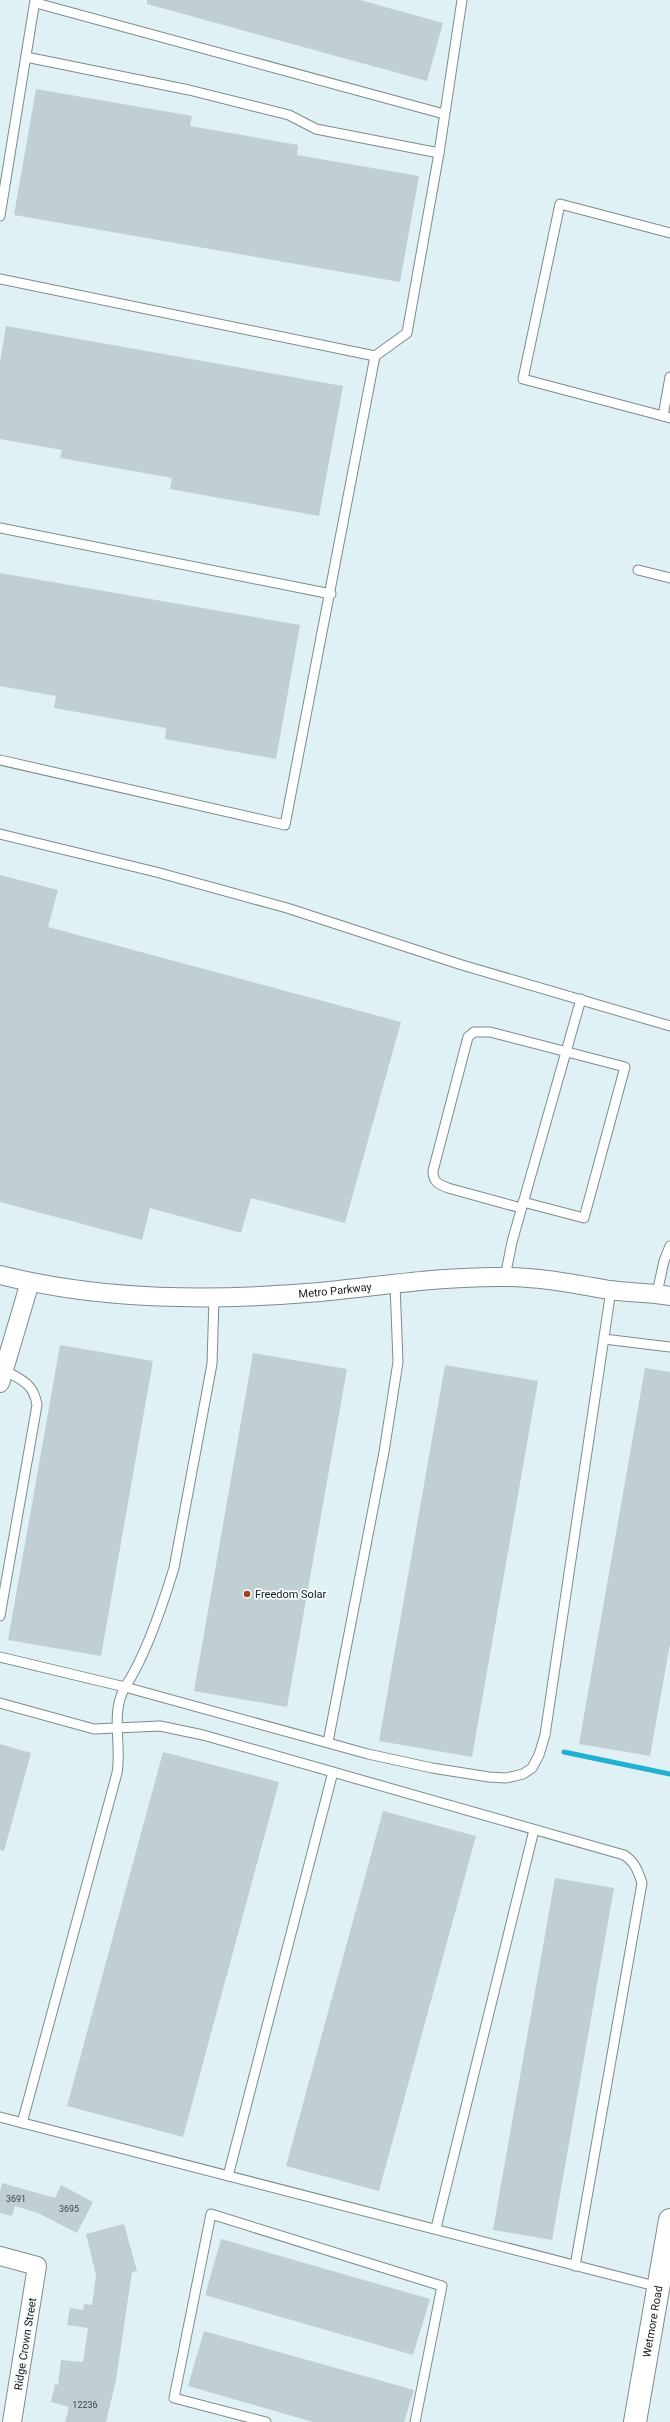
<svg xmlns="http://www.w3.org/2000/svg" width="670" height="2422" font-family="Roboto,sans-serif">
<rect width="100%" height="100%" fill="#e0f1f5"/>
<g fill="none" stroke-linecap="round" stroke-linejoin="round">
<path stroke="#21b0cf" stroke-width="5" d="M564,1752L670,1774"/>
</g>
<g fill="#bfcfd4">
<path d="M147,0H360L443,23L427,81L147,4Z"/>
<path d="M36,89L192,116L190,126L298,145L297,155L419,176L400,282L14,215Z"/>
<path d="M6,326L343,386L319,516L170,489L172,478L60,458L62,450L0,439V362Z"/>
<path d="M0,573L300,625L276,759L165,739L166,728L54,708L56,696L0,686Z"/>
<path d="M0,875L58,890L48,927L401,1022L345,1223L251,1198L241,1233L150,1208L142,1240L0,1202Z"/>
<path d="M60,1345L153,1361L101,1656L8,1640Z"/>
<path d="M253,1353L347,1369L287,1707L194,1691Z"/>
<path d="M445,1365L538,1381L472,1757L379,1741Z"/>
<path d="M645,1368L670,1372V1644L650,1756L579,1744Z"/>
<path d="M0,1744L31,1753L4,1851L0,1850Z"/>
<path d="M163,1752L279,1782L183,2137L67,2106Z"/>
<path d="M383,1811L476,1836L379,2191L286,2166Z"/>
<path d="M555,1878L614,1888L552,2240L493,2230Z"/>
<path d="M2,2183L55,2198L61,2185L93,2202L77,2233L38,2213L15,2206L12,2216L0,2213V2192Z"/>
<path d="M124,2224L137,2271L132,2272L116,2380L106,2422H65L69,2407L51,2402L55,2384L58,2385L61,2360L83,2362L88,2328L67,2325L70,2308L83,2310L84,2304L92,2305L96,2275L86,2234Z"/>
<path d="M221,2239L430,2299L413,2355L205,2295Z"/>
<path d="M204,2331L414,2390L404,2422H313L188,2386Z"/>
</g>
<g fill="none" stroke-linecap="round" stroke-linejoin="round">
<defs>
<g id="service">
<path d="M36,3L444,114"/>
<path d="M26,57L189,90L289,115L316,129L439,153"/>
<path d="M0,216L35,0"/>
<path d="M0,279L375,356"/>
<path d="M670,377L663,416L670,418"/>
<path d="M663,416L523,379L560,204L670,233"/>
<path d="M0,528L331,594"/>
<path d="M638,570L670,578"/>
<path d="M0,760L285,825L375,356L407,333L439,153L462,0"/>
<path d="M0,834L156,872L287,908L462,965L670,1026"/>
<path d="M521,1208L448,1188C438,1184 433,1182 433,1171L468,1037L474,1032H490L625,1067L584,1218L523,1202"/>
<path d="M505,1277L512,1242L581,999"/>
<path d="M657,1293L664,1261L670,1246"/>
<path d="M604,1339L670,1347"/>
<path d="M0,1616L37,1405C34,1384 22,1380 4,1370"/>
<path d="M0,1657L125,1687C146,1656 163,1604 174,1568L212,1364L214,1298"/>
<path d="M0,1703L94,1729L160,1726L203,1735L624,1855C635,1862 638,1871 642,1883L575,2266"/>
<path d="M328,1742L384,1452L398,1362L395,1284"/>
<path d="M0,2117L659,2287"/>
<path d="M22,2123L117,1773C122,1744 110,1714 125,1687L368,1754L432,1768L489,1777L506,1778L523,1774L532,1768L539,1755L545,1735L611,1290"/>
<path d="M228,2176L333,1772"/>
<path d="M436,2228L534,1830"/>
<path d="M266,2422L174,2398L211,2214L442,2286L415,2422"/>
</g>
<g id="minor">
<path id="s1" d="M0,1275C104,1301 214,1301 320,1292C382,1286 443,1276 505,1277C541,1277 574,1284 609,1290C630,1293 650,1292 670,1296"/>
<path d="M0,1383L30,1282"/>
<path d="M0,2256L37,2266L12,2422"/>
</g>
<g id="secondary">
<path id="s2" d="M635,2422L670,2220"/>
</g>
</defs>
<use href="#service" stroke="#7c8b90" stroke-width="11"/>
<use href="#minor" stroke="#7c8b90" stroke-width="20"/>
<use href="#secondary" stroke="#7c8b90" stroke-width="24"/>
<use href="#service" stroke="#fff" stroke-width="9"/>
<use href="#minor" stroke="#fff" stroke-width="18"/>
<use href="#secondary" stroke="#fff" stroke-width="22"/>
</g>
<circle fill="#a73f1f" stroke="#f5fcfe" stroke-width="1.5" cx="247" cy="1594" r="4"/>
<g text-anchor="middle" stroke-width="3.5" stroke-linejoin="round" paint-order="stroke">
<g font-size="9" fill="#3e4649">
<text x="16" y="2202">3691</text>
<text x="69" y="2212">3695</text>
<text x="85" y="2408">12236</text>
</g>
<g font-size="11" fill="#13191b" stroke="#f5fcfe">
<text dy="4" stroke="none"><textPath href="#s1" startOffset="337">Metro Parkway</textPath></text>
<text dy="4" stroke="none"><textPath href="#s2" startOffset="102">Wetmore Road</textPath></text>
<text transform="translate(25 2344) rotate(-81)" y="4">Ridge Crown Street</text>
</g>
<g font-size="11" fill="#13191b" stroke="#f5fcfe" text-anchor="start">
<text x="255" y="1598">Freedom Solar</text>
</g>
</g>
</svg>
